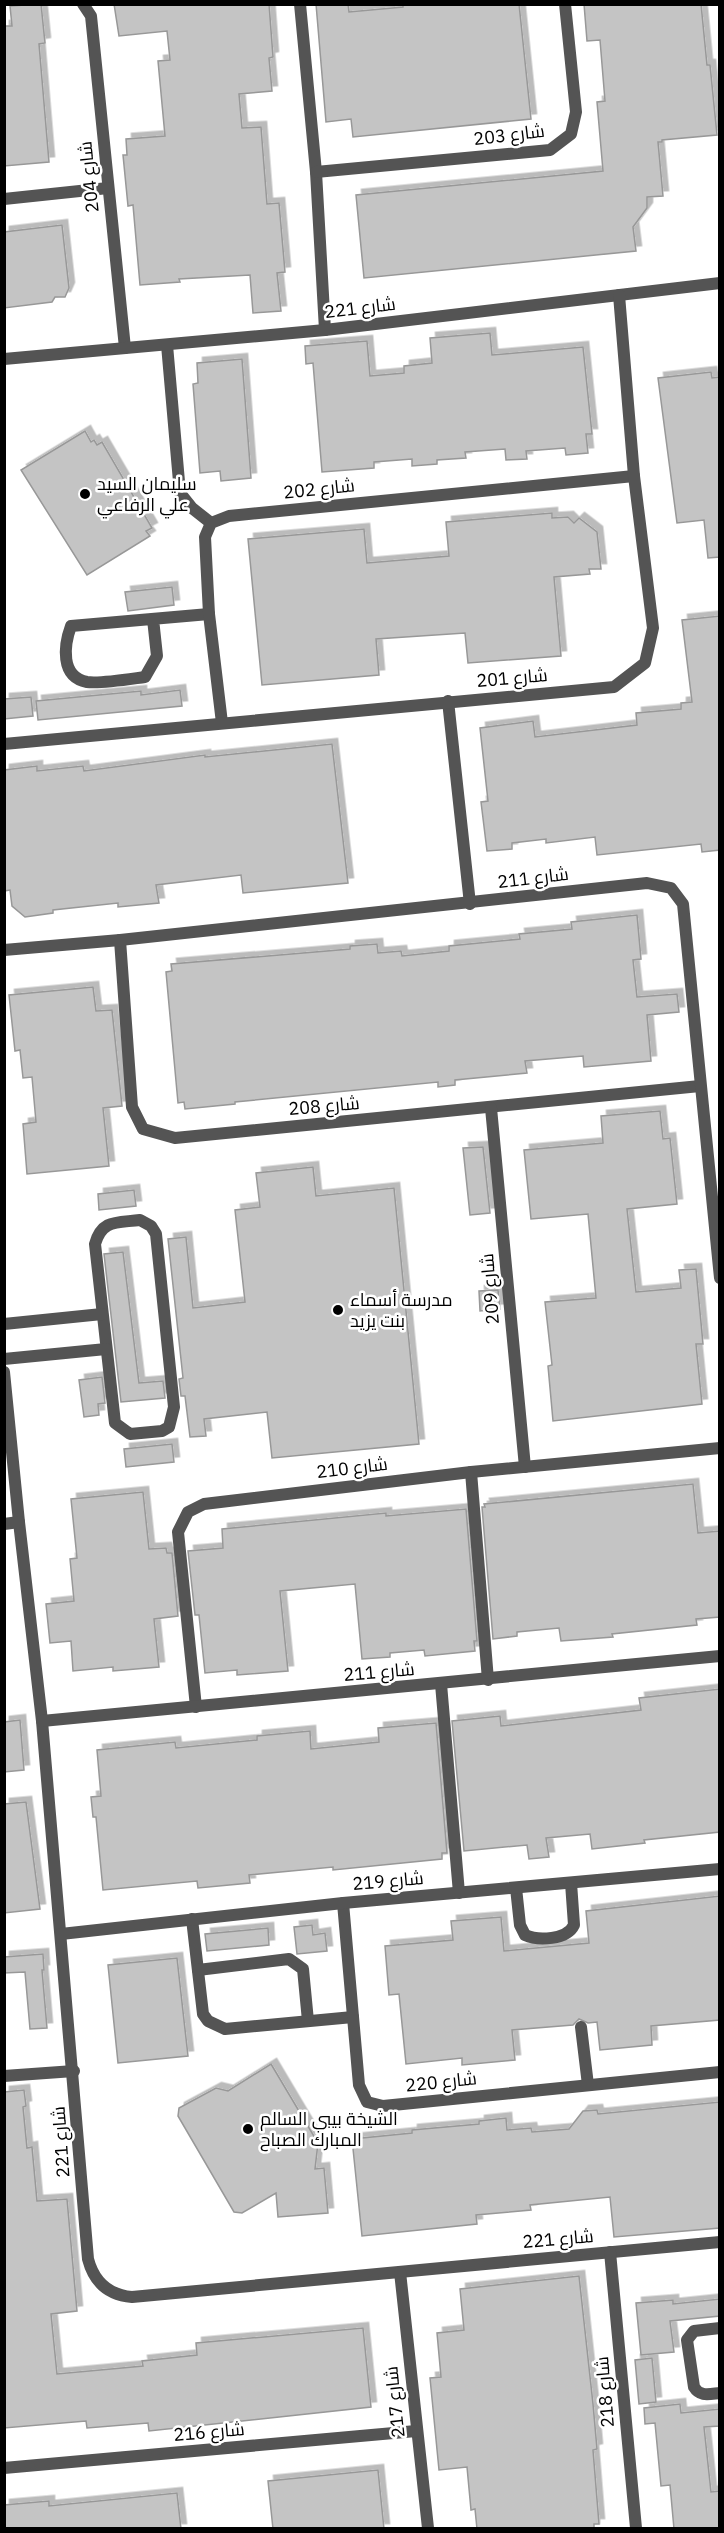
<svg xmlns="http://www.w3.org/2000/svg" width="724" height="2533" font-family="'IBM Plex Sans',Cairo,sans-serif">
<defs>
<filter id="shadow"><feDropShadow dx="5.5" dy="-5.5" stdDeviation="0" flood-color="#0004"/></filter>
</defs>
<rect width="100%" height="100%" fill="#fff"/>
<g fill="#c4c4c4" stroke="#989898" stroke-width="1.5" filter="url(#shadow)">
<path d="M41,4L45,43L39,44L49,162L4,166V26H12L10,6Z"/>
<path d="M114,4H269L273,57L269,58L272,91L239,94L242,128L261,127L267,204L279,203L285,272L277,273L281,311L253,313L250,275L179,279L180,282L140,285L133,205L128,206L123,155H127L126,139L165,136L158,61L170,60L167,31L119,36Z"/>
<path d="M316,4H348L349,12L403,7V4H519L531,119L353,137L351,119L326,122Z"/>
<path d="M584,4H701L707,65H710L717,135L662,140V142H658L663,196L647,197V208L633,227L636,251L364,278L356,195L603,171L597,102L605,101L600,40L587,41Z"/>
<path d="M62,225L69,288L65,297H55L52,302L4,308V232Z"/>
<path d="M490,333L492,355L583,347L592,434H586L588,453L566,455L565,448L526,451L527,459L506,460L505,449L465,452L466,458L437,460V464L412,466V459L374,462V468L322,472L313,363L306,364L305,346L367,341L370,376L404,373V366L432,363L430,338Z"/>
<path d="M242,359L251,478L221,481L220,471L200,473L193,384L198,383L197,363Z"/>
<path d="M711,372L712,378L720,377V557L708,558L704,520L677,523L658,378Z"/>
<path d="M85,431L91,442L94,440L97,445L102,442L152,528L146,531L150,536L87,575L21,470Z"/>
<path d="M552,513V518L568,517L574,523L579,518L597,532L601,569H589L590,574L554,577L561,656L468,663L465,633L376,639L379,675L262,685L248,539L364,529L367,563L449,556L446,522Z"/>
<path d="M172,587L174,605L128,611L125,592Z"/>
<path d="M720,616V850L702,852L701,844L597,855L595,837L546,843V839L512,843V849L487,851L481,802L488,801L480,728L533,721L535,737L637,725L636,713L681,709V703L692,702L682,620Z"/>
<path d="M180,690L182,706L38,720L36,701L141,691V695Z"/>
<path d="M31,697L33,716L4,719V699Z"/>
<path d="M332,744L348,883L243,893L241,875L156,885L159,903L118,907V903L53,910V913L25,917L12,906L10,890L4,891V770L37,766V771L83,766L84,771L205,755V757Z"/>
<path d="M637,915L641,959L633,960L637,997L677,994L679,1012L647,1015L651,1061L584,1067L583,1056L525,1061L527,1073L455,1080V1085L438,1087V1082L235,1102V1104L185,1109L184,1102L178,1103L166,972L172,971L171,964L350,949V946L377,944L378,953L401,951L402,956L449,951V946L520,939L519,934L572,929L571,922Z"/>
<path d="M93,987L96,1011L112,1010L122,1106L103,1108L109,1166L27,1174L23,1124L36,1122L32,1077L23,1078L20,1050L15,1051L9,995Z"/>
<path d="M660,1111L663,1139L670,1138L677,1204L627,1209L636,1292L681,1288L679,1270L696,1269L703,1344H696L702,1404L553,1421L548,1366L552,1365L545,1302L596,1298L588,1214L531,1219L524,1150L603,1143L601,1116Z"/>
<path d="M483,1147L490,1213L470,1215L463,1148Z"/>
<path d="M313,1167L316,1196L394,1188L419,1444L272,1458L267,1412L204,1419L206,1436L190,1437L185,1396H181L179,1379L183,1378L168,1239L186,1237L193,1308L245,1302L235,1210L260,1207L256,1173Z"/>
<path d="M134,1190L136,1206L99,1210L98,1194Z"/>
<path d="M123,1252L139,1383L163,1381L165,1398L121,1402L104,1254Z"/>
<path d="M498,1290L500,1309L480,1311L479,1291Z"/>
<path d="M102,1377L105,1403L98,1404L99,1415L84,1417L79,1380Z"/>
<path d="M172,1444L174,1462L126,1467L124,1449Z"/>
<path d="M693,1484L698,1533L720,1531V1617L696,1619L697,1625L612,1634L613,1637L561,1641L559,1628L517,1632V1636L493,1639L482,1507H485L484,1504Z"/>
<path d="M143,1492L149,1549L166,1548L167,1553H172L178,1616L154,1619L159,1667L113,1671V1667L73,1671L71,1641L50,1643L46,1604L74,1601L70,1559L77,1558L71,1499Z"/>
<path d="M466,1509L477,1641H474L475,1651L425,1656L424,1650L390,1653V1657L362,1659L355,1584L280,1591L288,1671L237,1675V1670L205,1673L199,1615H195L188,1551L223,1548L222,1529L386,1513V1516Z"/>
<path d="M720,1689V1832L644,1840L645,1843L592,1849L590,1834L546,1838L549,1857L529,1859L527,1845L464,1851L452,1721L500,1716L501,1726L641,1710L639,1698Z"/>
<path d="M20,1720L24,1770L4,1772V1722Z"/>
<path d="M436,1723L447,1853H442V1859L333,1870V1867L249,1875L250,1883L198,1888L197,1881L103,1890L96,1817H93L91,1797L101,1796L97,1750L175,1742L176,1748L257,1740V1736L310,1731L311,1749L379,1742L378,1728Z"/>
<path d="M26,1802L40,1909L4,1913V1804Z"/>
<path d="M720,1896V2020L651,2026L652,2045L600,2050L597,2022L588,2023L579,2019L573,2025L512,2030L515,2060L462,2065V2058L406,2064L399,1994L389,1995L385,1946L453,1940L451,1921L501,1917L504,1951L589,1943L586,1911Z"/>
<path d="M312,1925L313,1935L325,1933L327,1951L297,1954L294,1927Z"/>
<path d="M268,1928L269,1945L207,1951L205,1934Z"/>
<path d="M43,1954L44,1970H42L47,2028L30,2029L25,1972L4,1973V1957Z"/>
<path d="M177,1958L188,2056L118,2063L108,1965Z"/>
<path d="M271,2064L318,2143L315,2169L324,2168L328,2213L278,2217L276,2193L242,2213L234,2212L178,2116L179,2108L216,2088L228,2091Z"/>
<path d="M24,2090L26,2106L23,2107L27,2148L32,2147L37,2201L67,2199L77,2311L51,2314L57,2374L143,2366L142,2361L197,2355L196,2343L363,2328L371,2407L149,2431L148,2423L87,2428L86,2421L4,2428V2092Z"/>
<path d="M720,2102V2228L614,2237L610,2197L530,2205L531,2210L476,2215L477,2224L362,2236L352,2139L412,2133V2130L479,2124V2121L506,2118L507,2130L531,2128L532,2132L569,2129L583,2111L597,2110L598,2114Z"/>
<path d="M579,2276L593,2404L597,2449L593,2450L599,2524H594V2529H477L475,2509L471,2510L467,2467L439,2470L430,2378L441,2377L437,2333L464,2330L460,2289Z"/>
<path d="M720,2299V2316L670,2321L674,2352L641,2355L636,2303L673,2300V2304Z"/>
<path d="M652,2358L656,2402L639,2404L635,2360Z"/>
<path d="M680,2404L681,2413L720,2409V2426L704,2427L711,2492L720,2491V2529H674L670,2485L661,2486L655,2423L645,2424L644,2408Z"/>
<path d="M378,2470L384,2529H273L268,2481Z"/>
<path d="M177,2493L181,2529H4V2505L49,2501V2506Z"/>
</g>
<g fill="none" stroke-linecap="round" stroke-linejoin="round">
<g stroke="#545454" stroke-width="12">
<path d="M167,345L180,493L192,508L211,523"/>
<path d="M153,619L157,656L145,677C130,679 100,684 87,682C60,677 64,645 71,626L209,614"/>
<path d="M448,701L470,904"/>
<path d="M140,1220L151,1226L156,1234L174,1407L169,1427L162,1431L130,1434L115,1423L95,1244C102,1219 117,1223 140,1220Z"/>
<path d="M4,1324L102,1314"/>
<path d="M4,1359L106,1349"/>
<path d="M471,1472L488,1680"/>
<path d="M441,1684L459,1893"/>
<path d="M516,1888L520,1925L525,1935C538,1941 567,1940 574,1925L571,1883"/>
<path d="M192,1919L203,2014L208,2021L225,2029L353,2017"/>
<path d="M198,1970L289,1959L303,1969L308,2021"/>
<path d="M581,2027L588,2085"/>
<path d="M720,2328L694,2331L687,2340L694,2387C700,2397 709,2394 720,2393"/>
</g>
<g stroke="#545454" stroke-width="12">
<path d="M83,4L91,16L125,348"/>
<path d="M300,4L316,172L325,330"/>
<path d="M316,172L550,150L571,134L576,112L565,4"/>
<path d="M4,199L108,188"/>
<path d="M4,359L325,330L720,283"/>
<path d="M222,723L209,614L205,537L211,523L229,516L634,476"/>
<path d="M4,744L614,687L645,663L653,628L634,476L619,295"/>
<path d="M120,940L132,1107L143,1129L175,1138L700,1086"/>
<path d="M4,950L120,940L647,883L671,888L683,904L720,1278"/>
<path d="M491,1108L525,1467"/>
<path d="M4,1372L19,1522L42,1721L88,2259C94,2282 108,2295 132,2297L720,2242"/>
<path d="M4,1524L19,1522"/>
<path d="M196,1707L178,1532L188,1512L204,1504L471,1472L720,1448"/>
<path d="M42,1721L720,1656"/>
<path d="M343,1903L359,2085L367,2102L383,2106L720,2072"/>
<path d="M61,1934L343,1903L720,1869"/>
<path d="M4,2076L74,2071"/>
<path d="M610,2252L636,2528"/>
<path d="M400,2272L428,2528"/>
<path d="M4,2468L416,2431"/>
</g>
</g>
<g fill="#000" stroke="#fff" stroke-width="2">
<circle cx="85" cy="494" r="6"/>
<circle cx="338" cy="1310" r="6"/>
<circle cx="248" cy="2129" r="6"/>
</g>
<g text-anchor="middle" stroke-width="5" stroke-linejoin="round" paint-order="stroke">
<g font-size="18" fill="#000" stroke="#fff">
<text transform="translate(509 135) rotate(-7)" y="6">شارع 203</text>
<text transform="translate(89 177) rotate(-96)" y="6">شارع 204</text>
<text transform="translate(360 308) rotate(-7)" y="6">شارع 221</text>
<text transform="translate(319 489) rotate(-6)" y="6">شارع 202</text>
<text transform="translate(512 678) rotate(-5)" y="6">شارع 201</text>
<text transform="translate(533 878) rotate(-7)" y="6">شارع 211</text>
<text transform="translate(324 1106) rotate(-5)" y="6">شارع 208</text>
<text transform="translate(490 1289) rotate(-95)" y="6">شارع 209</text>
<text transform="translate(352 1468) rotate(-7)" y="6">شارع 210</text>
<text transform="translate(379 1672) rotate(-5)" y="6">شارع 211</text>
<text transform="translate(388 1881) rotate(-5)" y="6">شارع 219</text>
<text transform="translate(441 2082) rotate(-6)" y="6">شارع 220</text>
<text transform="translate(61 2142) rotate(-94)" y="6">شارع 221</text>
<text transform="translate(558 2239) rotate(-5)" y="6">شارع 221</text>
<text transform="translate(605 2392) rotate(-95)" y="6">شارع 218</text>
<text transform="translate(395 2402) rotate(-96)" y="6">شارع 217</text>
<text transform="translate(209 2432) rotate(-5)" y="6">شارع 216</text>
</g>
<g font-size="18" fill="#000" stroke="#fff" text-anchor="start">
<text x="97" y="490">سليمان السيد<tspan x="97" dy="21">علي الرفاعي</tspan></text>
<text x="350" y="1306">مدرسة أسماء<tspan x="350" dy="21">بنت يزيد</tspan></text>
<text x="260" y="2125">الشيخة بيبي السالم<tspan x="260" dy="21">المبارك الصباح</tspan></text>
</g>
</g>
<rect width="724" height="2533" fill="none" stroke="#000000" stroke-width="12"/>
</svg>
